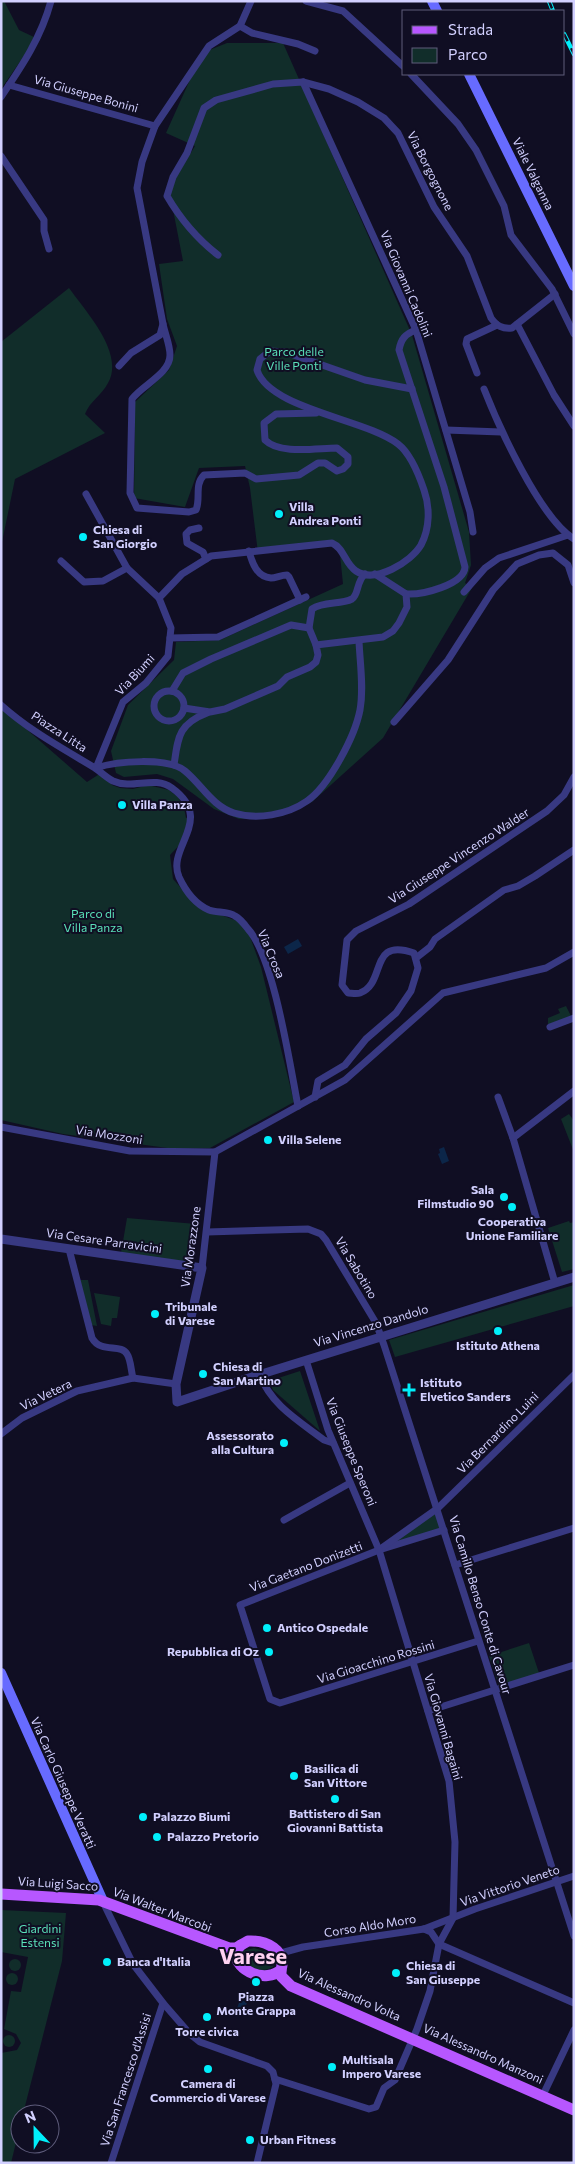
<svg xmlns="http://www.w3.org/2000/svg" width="575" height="2164" font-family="Commissioner,sans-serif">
<rect width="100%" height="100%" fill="#100e23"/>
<g fill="#112d2a">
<path d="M1,1H4L19,30L34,37L28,50L1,89Z"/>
<path d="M227,43H283L412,335L469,532L471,565L465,583L472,588L383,738L312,802L282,816L239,819L214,809L173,779L157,774L124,777L116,773L111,751L128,705L174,660L176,642L220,640L343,584L339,545L258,553L250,488L245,466L199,468L185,507L134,498L135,402L169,370L177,346L167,319L159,264L183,261L169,189L195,146L166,133L202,53Z"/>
<path d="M69,288C86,312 125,353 108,383C102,395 90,401 85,414L105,433L15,479L1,547V342Z"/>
<path d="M1,707L87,782L101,773L112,785L120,788L133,789L148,785L169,790L178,797L184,808L186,818H192L188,836L170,855L173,879L197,906L240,922L249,934L261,967L294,1102L210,1148L175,1149L63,1134L1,1120Z"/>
<path d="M566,1006L572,1018L548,1027V1018L560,1013L558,1009Z"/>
<path d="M569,1114L574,1121V1152L561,1119Z"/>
<path d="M127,1218L196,1224L190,1263L121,1253Z"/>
<path d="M569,1221L570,1223L574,1222V1269L562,1272L548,1228Z"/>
<path d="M80,1280H88L97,1326L91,1325Z"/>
<path d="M574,1285V1306L395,1357L389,1340Z"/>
<path d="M94,1293L120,1297L117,1318H112L111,1326L101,1324Z"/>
<path d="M300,1371L320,1431L273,1390L269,1381Z"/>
<path d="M432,1511L439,1520L441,1529L387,1546Z"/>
<path d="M529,1643L540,1676L500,1689L489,1656Z"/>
<path d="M1,1910L66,1913L62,1961L23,2114H20V2126L11,2163H1V2053L17,2050L21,2043L16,2034L4,2029L11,1991L21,1992L28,1957L1,1952Z"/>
<path d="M254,1948L267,1952L275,1963L273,1967C262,1973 252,1969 243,1961L242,1951Z"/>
<circle cx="15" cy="1965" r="6"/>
<circle cx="12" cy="1979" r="6"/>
<circle cx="9" cy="2041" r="6"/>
</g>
<g fill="#0c2649">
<path d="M298,939L302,946L288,954L284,947Z"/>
<path d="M444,1147L449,1161L442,1164L438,1154L440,1153L439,1149Z"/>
<path d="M240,2000L247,2002L243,2016L235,2014Z"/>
</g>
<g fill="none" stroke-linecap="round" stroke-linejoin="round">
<g stroke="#383982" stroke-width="7">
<path d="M306,1L343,11L404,67"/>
<path d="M240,26L252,33L298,44L315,51"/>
<path d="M411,74L458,124L476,150L504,206L511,235L552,289L574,334"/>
<path d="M303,82L416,330L470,512L473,532"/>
<path d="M9,85L155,126"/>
<path d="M1,97C22,66 41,38 51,1"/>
<path d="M1,156L44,220V231L49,249"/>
<path d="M218,255C196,238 181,220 167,196L173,177L187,153L204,108L216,100L273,84L303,82L329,89L358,102L384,118L398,133L434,207L467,256L491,318C497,326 502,329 512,328L555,294"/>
<path d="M163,324C165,334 170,345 170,355C170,374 142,385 132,399L130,493L137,508L189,512L196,510C201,498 194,485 204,475L245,473L256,479L299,475L318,463H325L337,471L343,469L348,464V457L337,448C317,448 280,455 265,440L264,423L276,414L316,413"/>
<path d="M517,324L554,395L574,426"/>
<path d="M119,366L131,353L160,335L163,324L137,188L142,162L155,126L209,46L240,26L251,1"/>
<path d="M477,373L466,344L467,339L497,325"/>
<path d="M484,389C499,427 540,518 574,539"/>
<path d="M446,430L501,432"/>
<path d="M86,494L127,568"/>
<path d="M199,528L190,530L186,534L187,543L203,552L206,559"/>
<path d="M249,551C252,563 257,577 271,578C276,578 281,575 287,575L289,577L300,600"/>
<path d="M61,561L84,582L103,581L127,568L159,598L171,628L168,656L146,683L123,702L96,768"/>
<path d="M464,592L485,568L499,558L568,535"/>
<path d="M406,594C422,595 464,585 465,567L444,487L399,350C401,339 405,334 416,330"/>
<path d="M159,598L182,574L211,556L332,543C344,548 345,564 356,571C375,584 411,562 421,545C430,528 430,507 424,490C419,475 411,454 398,444C366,419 269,409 257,370L260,359L270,351L285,352L365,380L412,389"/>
<path d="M170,638L218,637L306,597"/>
<path d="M316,645L309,628L312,609C324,601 340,605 352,599C359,594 356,582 365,574"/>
<path d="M172,691L183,673L211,659L291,625L309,628"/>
<circle cx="169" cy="706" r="15"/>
<path d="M1,705C30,731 62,748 95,768C101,772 107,778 113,781C133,790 154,775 172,788C216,820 166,847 179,877C185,890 195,904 209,910C217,913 228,911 235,916C239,918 245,925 248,929C274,957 290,1066 298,1106"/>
<path d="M184,708L210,712L225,709L278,686L287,677L310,667L316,662L318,655L316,645L383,637L393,631L399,623L407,607L406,594L375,574"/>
<path d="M394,722L448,660L493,590L517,564L539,555L553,553L568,565L574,583"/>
<path d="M174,765C178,738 178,724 207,713"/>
<path d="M96,768C116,761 168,757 185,771C202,785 212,806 234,813C257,820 287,815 307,801C329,786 355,736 360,710C364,688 360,664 359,641"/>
<path d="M416,958L430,947L435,939L504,890L518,886L535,876L574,850"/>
<path d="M550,1027L574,1018"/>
<path d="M315,1097L318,1081L345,1065L366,1039L396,1013L411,991L418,968L414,953C368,937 387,983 360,993C357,994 351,993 348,993L342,985L347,940L356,931L409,904L547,811L564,795L574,777"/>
<path d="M498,1097L513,1138L555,1283"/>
<path d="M1,1127L130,1151L215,1152L345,1080L443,993L546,968L574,952"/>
<path d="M513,1138L574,1091"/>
<path d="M207,1232L308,1229L321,1234L326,1240L376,1323L384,1345L574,1936"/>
<path d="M69,1249L92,1338C101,1354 121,1343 127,1354C131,1360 131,1371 133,1378"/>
<path d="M202,1268L215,1152"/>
<path d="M260,1375C271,1405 299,1421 324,1440L333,1443"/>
<path d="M1,1434L22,1418L77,1391L133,1378L176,1384"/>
<path d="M284,1520L350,1483"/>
<path d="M444,1530L379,1550L240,1605L270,1699L280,1703L478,1641"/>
<path d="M383,1547L438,1508L574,1375"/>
<path d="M455,1565L574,1528"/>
<path d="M428,1711L574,1665"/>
<path d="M103,1902L133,1964L163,2003L190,2034L200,2042L267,2066L273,2072L276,2084L257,2163"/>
<path d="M424,1929L431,1932L439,1944L574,2003"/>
<path d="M279,1951L281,1953L303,1947L424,1929L475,1909L574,1876"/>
<path d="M275,2079L369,2109L376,2107L384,2088L395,2080L417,2029L430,1991L439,1944L453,1918L455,1842L449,1781L379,1550L328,1430L306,1360"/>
<path d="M543,2095L574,2030"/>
<path d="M111,2163L163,2003"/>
</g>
<path stroke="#383982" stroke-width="9" d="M1,1239L202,1268L176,1384L177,1402L252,1377L574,1277"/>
<g stroke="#676bff" stroke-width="10">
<path d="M432,1L437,11"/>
<path d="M469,74L574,286"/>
<path d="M1,1673L103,1901"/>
</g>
<g stroke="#b757ff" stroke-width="11">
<path d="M1,1894L99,1900L229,1948H236L241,1945"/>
<path d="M248,1941C266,1940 287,1950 281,1970C266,1983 236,1972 235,1952L241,1945Z"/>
<path d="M281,1970V1976L291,1986L574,2110"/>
</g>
<defs>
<g id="rail">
<path d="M549,1L553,11"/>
<path d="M564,34L574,54"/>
</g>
</defs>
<use href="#rail" stroke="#00effb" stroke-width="4.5"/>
<use href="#rail" stroke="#100e23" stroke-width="2.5" stroke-dasharray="8" stroke-linecap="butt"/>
</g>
<g fill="#00effb" stroke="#100e23" stroke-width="2">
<circle cx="279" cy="514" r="5"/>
<circle cx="83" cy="537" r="5"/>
<circle cx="122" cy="805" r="5"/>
<circle cx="268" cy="1140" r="5"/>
<circle cx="504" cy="1197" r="5"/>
<circle cx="512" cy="1207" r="5"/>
<circle cx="155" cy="1314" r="5"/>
<circle cx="498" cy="1331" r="5"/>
<circle cx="203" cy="1374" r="5"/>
<path d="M406.5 1382.5h5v5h5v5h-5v5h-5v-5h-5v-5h5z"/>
<circle cx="284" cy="1443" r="5"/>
<circle cx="267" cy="1628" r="5"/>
<circle cx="269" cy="1652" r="5"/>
<circle cx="294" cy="1776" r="5"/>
<circle cx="335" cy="1799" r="5"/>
<circle cx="143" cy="1817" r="5"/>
<circle cx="157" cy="1837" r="5"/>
<circle cx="107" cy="1962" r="5"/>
<circle cx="396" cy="1973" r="5"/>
<circle cx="256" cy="1982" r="5"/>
<circle cx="207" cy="2017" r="5"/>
<circle cx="332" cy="2067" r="5"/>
<circle cx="208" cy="2069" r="5"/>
<circle cx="250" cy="2140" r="5"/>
</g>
<g text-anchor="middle" stroke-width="4" stroke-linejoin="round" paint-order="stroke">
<g font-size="12" fill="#d2d0ff" stroke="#100e23">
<text transform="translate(86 94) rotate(16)" y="4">Via Giuseppe Bonini</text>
<text transform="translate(430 171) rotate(63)" y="4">Via Borgognone</text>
<text transform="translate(533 174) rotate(64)" y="4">Viale Valganna</text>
<text transform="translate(406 284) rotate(67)" y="4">Via Giovanni Cadolini</text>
<text transform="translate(135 675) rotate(-47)" y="4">Via Biumi</text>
<text transform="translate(59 732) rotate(33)" y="4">Piazza Litta</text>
<text transform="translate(459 856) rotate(-33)" y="4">Via Giuseppe Vincenzo Walder</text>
<text transform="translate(271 954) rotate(67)" y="4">Via Crosa</text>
<text transform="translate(109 1135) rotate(9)" y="4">Via Mozzoni</text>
<text transform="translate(104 1241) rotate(8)" y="4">Via Cesare Parravicini</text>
<text transform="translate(191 1247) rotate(-82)" y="4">Via Morazzone</text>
<text transform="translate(356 1268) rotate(59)" y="4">Via Sabotino</text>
<text transform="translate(371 1326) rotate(-17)" y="4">Via Vincenzo Dandolo</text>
<text transform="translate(46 1395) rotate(-26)" y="4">Via Vetera</text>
<text transform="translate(498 1433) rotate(-45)" y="4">Via Bernardino Luini</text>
<text transform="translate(351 1452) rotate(68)" y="4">Via Giuseppe Speroni</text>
<text transform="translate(306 1567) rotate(-21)" y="4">Via Gaetano Donizetti</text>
<text transform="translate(480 1605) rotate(73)" y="4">Via Camillo Benso Conte di Cavour</text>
<text transform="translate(376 1662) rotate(-17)" y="4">Via Gioacchino Rossini</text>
<text transform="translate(443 1727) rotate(74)" y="4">Via Giovanni Bagaini</text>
<text transform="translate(63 1783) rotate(66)" y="4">Via Carlo Giuseppe Veratti</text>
<text transform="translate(58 1884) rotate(4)" y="4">Via Luigi Sacco</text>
<text transform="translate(510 1886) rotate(-19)" y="4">Via Vittorio Veneto</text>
<text transform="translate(162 1910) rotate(21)" y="4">Via Walter Marcobi</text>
<text transform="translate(370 1926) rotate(-9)" y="4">Corso Aldo Moro</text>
<text transform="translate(349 1995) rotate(24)" y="4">Via Alessandro Volta</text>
<text transform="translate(483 2054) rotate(24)" y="4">Via Alessandro Manzoni</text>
<text transform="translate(126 2080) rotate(-72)" y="4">Via San Francesco d'Assisi</text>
</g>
<g font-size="12" fill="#5ae0b8" stroke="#100e23">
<text x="294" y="356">Parco delle<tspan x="294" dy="14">Ville Ponti</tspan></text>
<text x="93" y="918">Parco di<tspan x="93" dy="14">Villa Panza</tspan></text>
<text x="40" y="1933">Giardini<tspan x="40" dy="14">Estensi</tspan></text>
</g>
<g font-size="12" font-weight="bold" fill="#d2d0ff" stroke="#100e23" text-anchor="start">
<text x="289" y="511">Villa<tspan x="289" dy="14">Andrea Ponti</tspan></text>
<text x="93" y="534">Chiesa di<tspan x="93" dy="14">San Giorgio</tspan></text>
<text x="132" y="809">Villa Panza</text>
<text x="278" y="1144">Villa Selene</text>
<text x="494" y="1194" text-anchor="end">Sala<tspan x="494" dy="14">Filmstudio 90</tspan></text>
<text x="512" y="1226" text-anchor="middle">Cooperativa<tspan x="512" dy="14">Unione Familiare</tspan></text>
<text x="165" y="1311">Tribunale<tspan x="165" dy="14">di Varese</tspan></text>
<text x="498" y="1350" text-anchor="middle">Istituto Athena</text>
<text x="213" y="1371">Chiesa di<tspan x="213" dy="14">San Martino</tspan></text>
<text x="420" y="1387">Istituto<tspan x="420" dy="14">Elvetico Sanders</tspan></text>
<text x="274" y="1440" text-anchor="end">Assessorato<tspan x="274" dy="14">alla Cultura</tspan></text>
<text x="277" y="1632">Antico Ospedale</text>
<text x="259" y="1656" text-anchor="end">Repubblica di Oz</text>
<text x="304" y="1773">Basilica di<tspan x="304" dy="14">San Vittore</tspan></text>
<text x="335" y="1818" text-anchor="middle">Battistero di San<tspan x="335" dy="14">Giovanni Battista</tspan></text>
<text x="153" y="1821">Palazzo Biumi</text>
<text x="167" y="1841">Palazzo Pretorio</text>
<text x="117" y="1966">Banca d'Italia</text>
<text x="406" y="1970">Chiesa di<tspan x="406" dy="14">San Giuseppe</tspan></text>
<text x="256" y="2001" text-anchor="middle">Piazza<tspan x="256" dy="14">Monte Grappa</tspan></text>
<text x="207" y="2036" text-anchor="middle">Torre civica</text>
<text x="342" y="2064">Multisala<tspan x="342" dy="14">Impero Varese</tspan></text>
<text x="208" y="2088" text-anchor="middle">Camera di<tspan x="208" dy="14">Commercio di Varese</tspan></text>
<text x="260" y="2144">Urban Fitness</text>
</g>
<g font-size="22" font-weight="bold" fill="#ffd2f1" stroke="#100e23">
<text x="253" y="1964">Varese</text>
</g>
</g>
<rect width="575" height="2164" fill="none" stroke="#d2d0ff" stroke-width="5"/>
<rect x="402" y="10" width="162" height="65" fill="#100e23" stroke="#5e5c7b"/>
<rect x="412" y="26" width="25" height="8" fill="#b757ff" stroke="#5e5c7b"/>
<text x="448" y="35" font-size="15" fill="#d2d0ff">Strada</text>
<rect x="412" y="48" width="25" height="15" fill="#112d2a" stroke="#5e5c7b"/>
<text x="448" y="60" font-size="15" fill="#d2d0ff">Parco</text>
<g transform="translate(35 2129) rotate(338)"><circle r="24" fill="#100e23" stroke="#5e5c7b"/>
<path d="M0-4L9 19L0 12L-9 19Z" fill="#00effb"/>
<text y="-8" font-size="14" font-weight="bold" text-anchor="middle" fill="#d2d0ff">N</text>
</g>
</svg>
